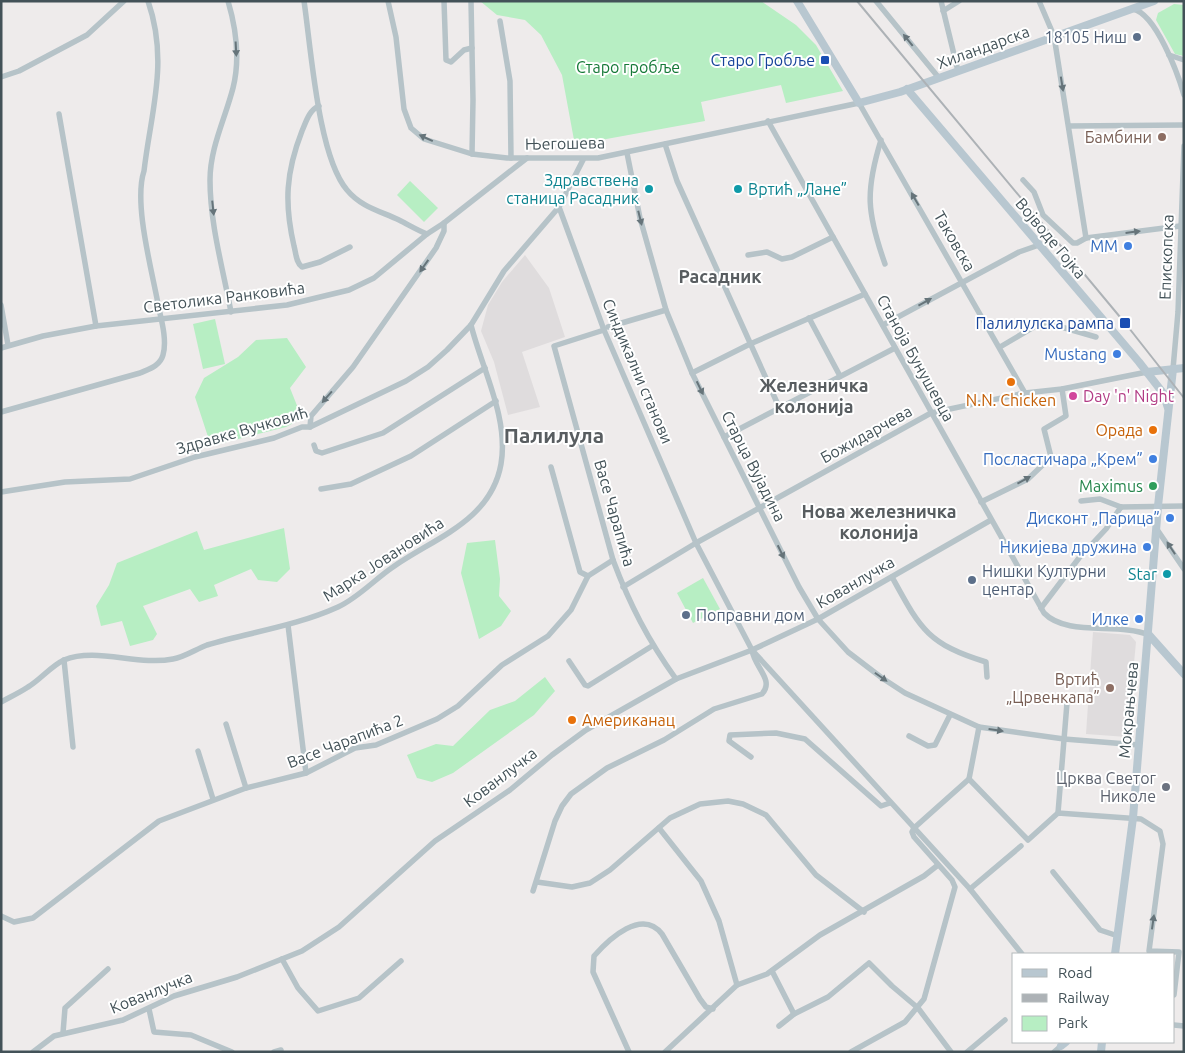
<svg xmlns="http://www.w3.org/2000/svg" width="1185" height="1053" font-family="Ubuntu,sans-serif">
<rect width="100%" height="100%" fill="#eeebeb"/>
<g fill="#dfdcdd">
<path d="M525,255L549,288L565,337L522,352L540,407L508,415L494,362L481,331L488,305L502,282Z"/>
<path d="M1093,632L1130,635L1136,642L1127,737L1086,734Z"/>
</g>
<g fill="#b7eec3">
<path d="M480,1H761L796,25L816,45L843,91L786,103L781,85L701,102L705,121L601,140H574L562,75L541,35L525,20L497,15Z"/>
<path d="M1174,4L1184,5V56L1175,54L1156,20L1158,13Z"/>
<path d="M410,181L438,208L424,222L397,195Z"/>
<path d="M215,319L225,364L203,369L193,324Z"/>
<path d="M287,338L306,367L290,388L302,418L286,427L211,446L195,397L204,378L238,357L256,340Z"/>
<path d="M284,528L290,569L277,582L258,580L251,569L214,585L218,596L199,602L190,589L143,606L157,634L153,640L130,646L122,621L101,626L96,606L109,585L117,563L197,531L204,550Z"/>
<path d="M495,540L500,579L499,596L511,611L501,626L479,639L461,573L467,543Z"/>
<path d="M703,578L720,609L693,623L677,593Z"/>
<path d="M545,677L555,691L534,715L453,773L432,782L417,778L407,755L436,744L453,746L490,710L515,701Z"/>
</g>
<g fill="none" stroke-linecap="round" stroke-linejoin="round">
<g stroke="#b6c3c8" stroke-width="5.5">
<path d="M228,1C236,28 240,60 233,88C225,119 210,148 210,180C210,224 223,269 231,312"/>
<path d="M304,1C311,48 318,156 347,190C361,207 380,211 399,220C409,225 417,230 427,234"/>
<path d="M388,1L396,37L404,109L411,128L424,139L472,154L507,158H598L859,103L1025,393"/>
<path d="M444,1L446,60L451,62L464,50L472,48"/>
<path d="M471,1L473,100L472,154"/>
<path d="M876,1L939,78"/>
<path d="M941,1L958,71"/>
<path d="M1039,1L1054,36L1086,238"/>
<path d="M1133,9C1156,14 1178,74 1184,95"/>
<path d="M943,11L959,1"/>
<path d="M500,21L510,81L511,158"/>
<path d="M1169,55L1184,60"/>
<path d="M1,77L19,71L87,35L124,1"/>
<path d="M319,106C309,110 306,122 302,131C286,172 284,203 294,246C296,253 296,263 302,267L320,262L350,247"/>
<path d="M59,114L96,326"/>
<path d="M768,121L1044,613C1067,637 1119,622 1149,635"/>
<path d="M1069,126L1184,125"/>
<path d="M881,140C865,192 867,213 885,264"/>
<path d="M665,144L677,181L779,407"/>
<path d="M627,153L640,218L666,310L692,373L799,587L818,619L848,652L882,678L905,693L979,727L1064,739L1139,745"/>
<path d="M1023,180L1034,192L1043,215L1073,243H1077L1086,238L1180,226"/>
<path d="M559,207L604,330L696,543L752,650L970,889L1022,954"/>
<path d="M748,255L767,252L782,259L792,257L833,237"/>
<path d="M1,305L8,345"/>
<path d="M809,318L840,376"/>
<path d="M883,325L1019,252L1039,245"/>
<path d="M608,327L666,310"/>
<path d="M604,330L554,346L613,560C630,605 648,640 676,679"/>
<path d="M1000,347L1039,324L1058,326L1096,337"/>
<path d="M1,348L43,336L96,326L287,305L349,290L374,278L427,234L444,223L527,158"/>
<path d="M1173,369L1178,312L1184,146"/>
<path d="M692,373L750,344L865,294"/>
<path d="M1,412L140,373C149,369 160,366 163,355C167,341 162,322 159,309C153,274 133,204 144,171C151,111 169,62 148,1"/>
<path d="M310,427L311,416L353,367L436,248L444,231V223"/>
<path d="M724,437L895,348"/>
<path d="M314,445L316,451L322,453L383,433L485,368"/>
<path d="M551,467L580,572L588,576"/>
<path d="M321,489L351,484L411,456L496,401"/>
<path d="M1,492L65,482L130,479L195,457L274,438L302,427H310L406,381L428,367L447,350L471,325L504,271L559,207L583,160"/>
<path d="M1081,501L1100,499L1121,507"/>
<path d="M981,502L1028,479L1051,457L1044,429L1066,416L1062,389"/>
<path d="M1121,507L1184,506"/>
<path d="M1156,528L1184,569"/>
<path d="M892,577C920,628 927,644 986,662L987,677"/>
<path d="M623,587L696,543L931,413L1025,393L1062,389L1147,372"/>
<path d="M1041,608L1079,558L1106,529L1121,507"/>
<path d="M288,625L306,773"/>
<path d="M64,660L73,747"/>
<path d="M569,661L585,685L588,686L652,646"/>
<path d="M1,702C10,697 19,693 28,687C40,680 51,666 64,660C96,647 138,666 173,659C185,657 196,649 207,645C251,632 296,626 338,607C358,598 375,579 393,567C434,538 491,521 501,464C509,418 482,369 471,325"/>
<path d="M226,724L246,788"/>
<path d="M979,727L969,779L1028,840L1058,813L1141,819L1160,831L1163,844L1149,951L1179,952L1174,995"/>
<path d="M909,736L928,746L935,745L950,715"/>
<path d="M198,751L213,799"/>
<path d="M751,757L729,741L730,735L776,733L805,739L881,806L890,803"/>
<path d="M1058,813L1067,703"/>
<path d="M659,828L701,881L719,921L737,985"/>
<path d="M1053,872L1100,930L1118,936"/>
<path d="M537,882L572,887L590,883L610,870L670,818L700,804L728,801L743,804L766,815L816,875L864,912"/>
<path d="M970,889L1021,846"/>
<path d="M533,891L555,821L562,806L571,794L607,768L664,740L714,709L762,694C775,680 754,667 752,650"/>
<path d="M1,916L14,922L33,918L159,821L246,788L306,773L355,748L376,745L437,719L458,706L502,665L548,636L571,610L588,576L613,560"/>
<path d="M282,959L298,988L318,1011L359,998L401,961"/>
<path d="M772,971L794,1014"/>
<path d="M149,1009L154,1032L191,1035L232,1052"/>
<path d="M1174,1025L1184,1026"/>
<path d="M779,1026L794,1014L828,997L869,963L892,986L918,1008L951,1052"/>
<path d="M63,1033L65,1008L108,969"/>
<path d="M33,1052L54,1036L123,1020L174,996L237,977L302,951L339,927L435,841L510,790L552,755L586,730L676,679L752,650L818,619L991,520"/>
<path d="M274,1052L281,1050"/>
<path d="M629,1052L593,972L594,956C609,939 642,908 662,934L700,999L706,1007L713,1009"/>
<path d="M665,1052L737,985L767,974L820,935L924,876L938,865"/>
<path d="M851,1052L905,1022L924,999L955,887L952,880L914,837L912,832L914,828L969,779"/>
<path d="M967,1052L1005,1020"/>
<path d="M1054,1052L1061,1046"/>
</g>
<g stroke="#b8c7d0" stroke-width="8">
<path d="M797,1L859,103L900,92L1154,1"/>
<path d="M907,89L1139,362L1163,393L1168,408"/>
<path d="M1147,372L1184,368"/>
<path d="M1149,635L1184,674"/>
<path d="M1115,954L1133,818L1158,506L1173,369"/>
<path d="M1061,1046L1066,1042"/>
<path d="M1101,1052L1102,1042"/>
</g>
<path stroke="#adb2b6" stroke-width="2" d="M857,1L1125,323L1184,398"/>
</g>
<defs><path id="oneway-solid" d="M-6-.8H1V-3.2L6.5 0L1 3.2V.8H-6Z" transform="scale(1.25)"/></defs>
<g fill="#66747a">
<use href="#oneway-solid" transform="translate(908 40) rotate(-129)"/>
<use href="#oneway-solid" transform="translate(236 49) rotate(87)"/>
<use href="#oneway-solid" transform="translate(1062 84) rotate(81)"/>
<use href="#oneway-solid" transform="translate(426 138) rotate(-155)"/>
<use href="#oneway-solid" transform="translate(915 199) rotate(-120)"/>
<use href="#oneway-solid" transform="translate(213 208) rotate(84)"/>
<use href="#oneway-solid" transform="translate(640 218) rotate(76)"/>
<use href="#oneway-solid" transform="translate(1133 232) rotate(-7)"/>
<use href="#oneway-solid" transform="translate(424 266) rotate(125)"/>
<use href="#oneway-solid" transform="translate(925 302) rotate(-29)"/>
<use href="#oneway-solid" transform="translate(700 388) rotate(64)"/>
<use href="#oneway-solid" transform="translate(327 397) rotate(131)"/>
<use href="#oneway-solid" transform="translate(1024 480) rotate(-29)"/>
<use href="#oneway-solid" transform="translate(1171 548) rotate(-123)"/>
<use href="#oneway-solid" transform="translate(781 552) rotate(64)"/>
<use href="#oneway-solid" transform="translate(881 677) rotate(35)"/>
<use href="#oneway-solid" transform="translate(996 730) rotate(8)"/>
<use href="#oneway-solid" transform="translate(1153 922) rotate(-82)"/>
</g>
<g fill="#5c6f8a" stroke="#fff" stroke-width="2">
<circle cx="1137" cy="37" r="5"/>
<circle cx="972" cy="580" r="5"/>
<circle cx="686" cy="615" r="5"/>
</g>
<g fill="#1a4fb4" stroke="#fff" stroke-width="2">
<rect x="820" y="55" width="10" height="10" rx="2.5"/>
<rect x="1119" y="317" width="12" height="12" rx="2.5"/>
</g>
<g fill="#8d6e63" stroke="#fff" stroke-width="2">
<circle cx="1162" cy="137" r="5"/>
<circle cx="1110" cy="688" r="5"/>
</g>
<g fill="#0f9aa8" stroke="#fff" stroke-width="2">
<circle cx="649" cy="189" r="5"/>
<circle cx="738" cy="189" r="5"/>
<circle cx="1167" cy="574" r="5"/>
</g>
<g fill="#3f7fe0" stroke="#fff" stroke-width="2">
<circle cx="1128" cy="246" r="5"/>
<circle cx="1117" cy="354" r="5"/>
<circle cx="1153" cy="459" r="5"/>
<circle cx="1170" cy="518" r="5"/>
<circle cx="1147" cy="547" r="5"/>
<circle cx="1139" cy="619" r="5"/>
</g>
<g fill="#e8710a" stroke="#fff" stroke-width="2">
<circle cx="1011" cy="382" r="5"/>
<circle cx="1153" cy="430" r="5"/>
<circle cx="572" cy="720" r="5"/>
</g>
<circle fill="#d1479c" stroke="#fff" stroke-width="2" cx="1073" cy="396" r="5"/>
<circle fill="#2e9e5b" stroke="#fff" stroke-width="2" cx="1153" cy="486" r="5"/>
<circle fill="#6b7280" stroke="#fff" stroke-width="2" cx="1166" cy="787" r="5"/>
<g text-anchor="middle" stroke-width="4" stroke-linejoin="round" paint-order="stroke">
<g font-size="16" fill="#4e5e75" stroke="#fff" text-anchor="start">
<text x="1127" y="43" text-anchor="end">18105 Ниш</text>
<text x="982" y="577">Нишки Културни<tspan x="982" dy="18">центар</tspan></text>
<text x="696" y="621">Поправни дом</text>
</g>
<g font-size="16" fill="#435258" stroke="#fff">
<text transform="translate(983 47) rotate(-20)" y="6">Хиландарска</text>
<text transform="translate(565 143) rotate(-1)" y="6">Његошева</text>
<text transform="translate(1051 238) rotate(50)" y="6">Војводе Гојка</text>
<text transform="translate(955 241) rotate(60)" y="6">Таковска</text>
<text transform="translate(1166 257) rotate(-88)" y="6">Епископска</text>
<text transform="translate(224 297) rotate(-7)" y="6">Светолика Ранковића</text>
<text transform="translate(916 358) rotate(61)" y="6">Станоја Бунушевца</text>
<text transform="translate(638 371) rotate(67)" y="6">Синдикални станови</text>
<text transform="translate(242 430) rotate(-16)" y="6">Здравке Вучковић</text>
<text transform="translate(866 434) rotate(-29)" y="6">Божидарчева</text>
<text transform="translate(754 466) rotate(63)" y="6">Старца Вујадина</text>
<text transform="translate(615 513) rotate(74)" y="6">Васе Чарапића</text>
<text transform="translate(383 559) rotate(-33)" y="6">Марка Јовановића</text>
<text transform="translate(855 582) rotate(-30)" y="6">Кованлучка</text>
<text transform="translate(1128 710) rotate(-85)" y="6">Мокрањчева</text>
<text transform="translate(345 741) rotate(-21)" y="6">Васе Чарапића 2</text>
<text transform="translate(500 777) rotate(-37)" y="6">Кованлучка</text>
<text transform="translate(151 992) rotate(-22)" y="6">Кованлучка</text>
</g>
<g font-size="16" fill="#164399" stroke="#fff" text-anchor="end">
<text x="815" y="66">Старо Гробље</text>
<text x="1114" y="329">Палилулска рампа</text>
</g>
<g font-size="16" fill="#157937" stroke="#fff">
<text x="628" y="73">Старо гробље</text>
</g>
<g font-size="16" fill="#785e54" stroke="#fff" text-anchor="end">
<text x="1152" y="143">Бамбини</text>
<text x="1100" y="685">Вртић<tspan x="1100" dy="18">„Црвенкапа”</tspan></text>
</g>
<g font-size="16" fill="#0d838f" stroke="#fff" text-anchor="end">
<text x="639" y="186">Здравствена<tspan x="639" dy="18">станица Расадник</tspan></text>
<text x="748" y="195" text-anchor="start">Вртић „Лане”</text>
<text x="1157" y="580">Star</text>
</g>
<g font-size="16" fill="#366cbe" stroke="#fff" text-anchor="end">
<text x="1118" y="252">ММ</text>
<text x="1107" y="360">Mustang</text>
<text x="1143" y="465">Посластичара „Крем”</text>
<text x="1160" y="524">Дисконт „Парица”</text>
<text x="1137" y="553">Никијева дружина</text>
<text x="1129" y="625">Илке</text>
</g>
<g font-size="16" fill="#b23c85" stroke="#fff" text-anchor="start">
<text x="1083" y="402">Day 'n' Night</text>
</g>
<g font-size="16" fill="#c56008" stroke="#fff">
<text x="1011" y="406">N.N. Chicken</text>
<text x="1143" y="436" text-anchor="end">Орада</text>
<text x="582" y="726" text-anchor="start">Американац</text>
</g>
<g font-size="16" fill="#27864d" stroke="#fff" text-anchor="end">
<text x="1143" y="492">Maximus</text>
</g>
<g font-size="16" fill="#5b616d" stroke="#fff" text-anchor="end">
<text x="1156" y="784">Црква Светог<tspan x="1156" dy="18">Николе</tspan></text>
</g>
<g font-size="18" font-weight="bold" fill="#585d60" stroke="#fff">
<text x="720" y="283">Расадник</text>
<text x="814" y="392">Железничка<tspan x="814" dy="21">колонија</tspan></text>
<text x="879" y="518">Нова железничка<tspan x="879" dy="21">колонија</tspan></text>
</g>
<g font-size="21" font-weight="bold" fill="#585d60" stroke="#fff">
<text x="554" y="443">Палилула</text>
</g>
</g>
<rect width="1185" height="1053" fill="none" stroke="#435258" stroke-width="5"/>
<rect x="1012" y="953" width="162" height="90" fill="#ffffff" stroke="#b4babc"/>
<rect x="1022" y="969" width="25" height="8" fill="#b8c7d0" stroke="#b4babc"/>
<text x="1058" y="978" font-size="15" fill="#435258">Road</text>
<rect x="1022" y="994" width="25" height="8" fill="#adb2b6" stroke="#b4babc"/>
<text x="1058" y="1003" font-size="15" fill="#435258">Railway</text>
<rect x="1022" y="1016" width="25" height="15" fill="#b7eec3" stroke="#b4babc"/>
<text x="1058" y="1028" font-size="15" fill="#435258">Park</text>
</svg>
